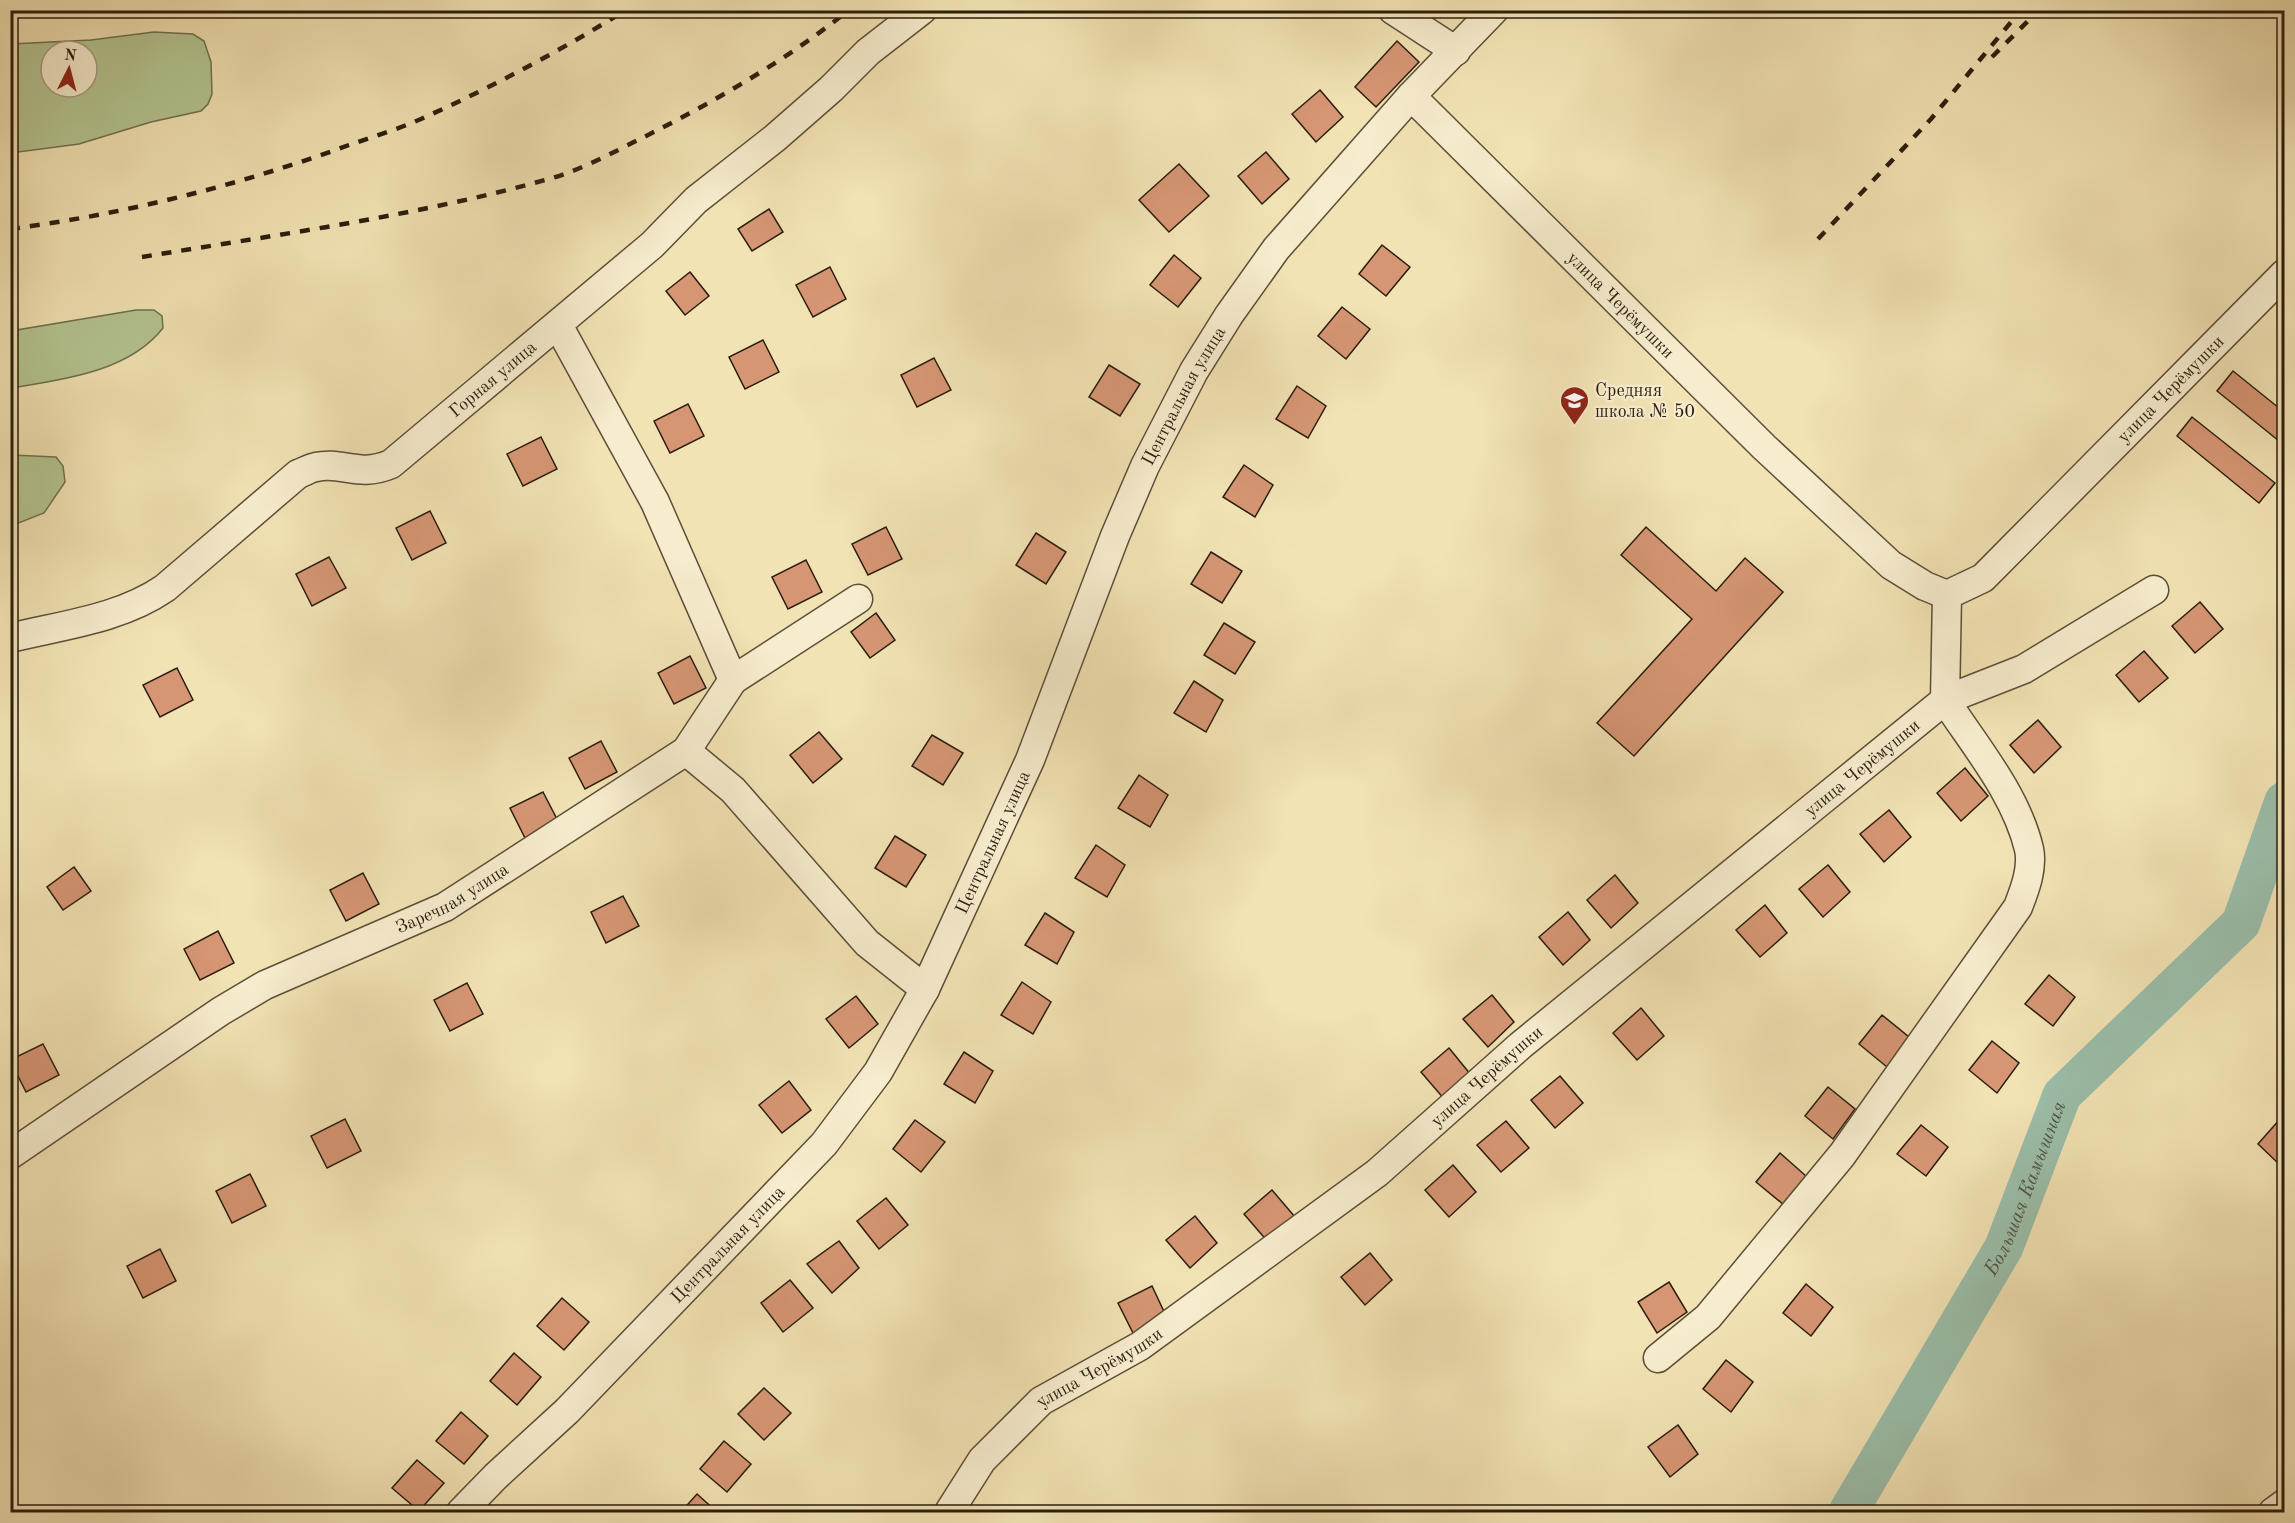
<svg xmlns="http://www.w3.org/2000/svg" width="2295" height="1523" font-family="'Old Standard TT',serif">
<rect width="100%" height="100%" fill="#f2e3b4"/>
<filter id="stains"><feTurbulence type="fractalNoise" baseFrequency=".00333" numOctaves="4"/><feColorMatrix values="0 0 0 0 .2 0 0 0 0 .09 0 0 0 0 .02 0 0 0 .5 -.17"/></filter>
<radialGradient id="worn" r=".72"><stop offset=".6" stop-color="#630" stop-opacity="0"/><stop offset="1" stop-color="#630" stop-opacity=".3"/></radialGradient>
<g fill="#b4c591" stroke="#707150" stroke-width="1.5" fill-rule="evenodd">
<path d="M154,32L193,34L204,41L211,62L212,94L208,104L201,111L151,122L79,144L11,153V44L91,40ZM51,51H87V87H51Z"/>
<path d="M136,310H154L162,316L163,328C129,372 61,380 11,388V331Z"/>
<path d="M11,455L56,457L63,466L65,482L44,513L11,526Z"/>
</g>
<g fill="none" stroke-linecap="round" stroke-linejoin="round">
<path stroke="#9bbeaa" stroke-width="39" id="s1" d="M1848,1512L2004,1247L2062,1095L2241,923L2284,801"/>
</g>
<g fill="#d69674" stroke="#2b1d0f" stroke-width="1.5">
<path d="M1397,41L1419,62L1376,107L1355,87Z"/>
<path d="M1320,90L1343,117L1316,142L1292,114Z"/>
<path d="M1266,152L1289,179L1262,204L1238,176Z"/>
<path d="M1179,164L1209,196L1169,232L1139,200Z"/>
<path d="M769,209L783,232L752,251L738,229Z"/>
<path d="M1382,245L1410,267L1386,296L1359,274Z"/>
<path d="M1174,255L1201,278L1178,307L1150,285Z"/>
<path d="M830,267L846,299L813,317L796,285Z"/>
<path d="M690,272L709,296L685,315L666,291Z"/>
<path d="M1342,307L1370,329L1346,359L1318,336Z"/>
<path d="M763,340L779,372L745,389L729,357Z"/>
<path d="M934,358L951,390L917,407L901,375Z"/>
<path d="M1109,365L1140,384L1120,416L1089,397Z"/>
<path d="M2233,371L2284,412V445L2217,391Z"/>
<path d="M1297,386L1326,406L1308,438L1276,419Z"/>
<path d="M688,404L704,436L670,453L654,421Z"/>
<path d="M2192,417L2275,483L2259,503L2177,436Z"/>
<path d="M541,437L557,469L523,486L507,454Z"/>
<path d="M1244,465L1273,485L1255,517L1223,497Z"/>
<path d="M430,511L446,543L412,560L396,528Z"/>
<path d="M886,527L902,559L868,575L852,544Z"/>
<path d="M1646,527L1716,591L1745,558L1783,592L1634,756L1597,723L1692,619L1621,555Z"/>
<path d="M1036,533L1066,552L1046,584L1016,565Z"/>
<path d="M1211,552L1242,571L1222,603L1191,584Z"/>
<path d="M329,557L346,588L312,606L296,574Z"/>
<path d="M806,560L822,592L788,609L772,577Z"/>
<path d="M2200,602L2223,629L2195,653L2172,626Z"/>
<path d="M876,613L895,640L870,658L851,632Z"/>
<path d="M1224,623L1255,642L1235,674L1204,655Z"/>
<path d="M2144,651L2168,678L2139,702L2116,675Z"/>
<path d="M690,656L706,688L674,704L658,673Z"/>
<path d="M177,668L193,700L160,717L143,685Z"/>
<path d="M1194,681L1223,700L1206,732L1174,713Z"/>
<path d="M2038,720L2061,747L2034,773L2010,745Z"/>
<path d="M819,732L842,759L813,783L790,755Z"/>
<path d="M932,735L963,753L943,785L912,766Z"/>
<path d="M601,741L617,772L585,789L569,758Z"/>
<path d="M1965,768L1988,796L1961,821L1937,793Z"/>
<path d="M1139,775L1168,795L1150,827L1118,808Z"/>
<path d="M543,792L559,823L526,840L510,808Z"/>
<path d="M1889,810L1911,837L1884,862L1860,834Z"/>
<path d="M895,836L926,855L906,887L875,868Z"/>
<path d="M1096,845L1125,865L1107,897L1075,878Z"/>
<path d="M1828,865L1850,892L1823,917L1799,889Z"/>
<path d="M74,867L91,891L63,910L47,887Z"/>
<path d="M363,873L379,904L346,921L330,890Z"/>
<path d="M1615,875L1638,903L1611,928L1587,900Z"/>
<path d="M623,896L639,926L606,943L591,912Z"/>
<path d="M1765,905L1787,933L1760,957L1736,930Z"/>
<path d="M1568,912L1590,940L1563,965L1539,937Z"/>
<path d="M1045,913L1074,932L1057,964L1025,945Z"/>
<path d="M218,931L234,963L200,980L184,949Z"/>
<path d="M2049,975L2075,997L2053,1026L2025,1004Z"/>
<path d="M1022,982L1051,1002L1033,1034L1001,1015Z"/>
<path d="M467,983L483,1014L450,1031L434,1000Z"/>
<path d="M1492,995L1514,1022L1488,1047L1463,1019Z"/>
<path d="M856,996L878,1024L849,1048L826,1019Z"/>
<path d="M1641,1008L1664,1036L1637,1060L1613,1033Z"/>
<path d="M1882,1015L1909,1037L1887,1067L1859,1044Z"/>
<path d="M1992,1041L2019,1063L1997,1093L1969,1070Z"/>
<path d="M43,1044L59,1075L26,1092L10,1060Z"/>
<path d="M1449,1048L1471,1075L1445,1100L1421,1072Z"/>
<path d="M964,1052L993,1071L975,1103L944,1084Z"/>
<path d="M1560,1076L1583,1103L1555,1128L1531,1100Z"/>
<path d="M789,1081L811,1110L782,1133L759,1105Z"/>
<path d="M1828,1087L1855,1109L1833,1139L1805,1116Z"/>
<path d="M345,1119L361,1151L327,1168L311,1136Z"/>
<path d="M2280,1119L2284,1123V1160L2280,1165L2258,1144Z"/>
<path d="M915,1120L945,1142L921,1172L893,1149Z"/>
<path d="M1506,1121L1529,1148L1501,1172L1477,1145Z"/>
<path d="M1921,1125L1948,1147L1926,1176L1897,1154Z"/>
<path d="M1780,1153L1806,1176L1784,1205L1756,1182Z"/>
<path d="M1453,1165L1476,1192L1449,1217L1425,1190Z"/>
<path d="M250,1174L266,1206L232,1223L216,1191Z"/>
<path d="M1272,1190L1295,1217L1268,1242L1244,1214Z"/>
<path d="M886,1198L908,1225L879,1249L857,1221Z"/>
<path d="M1195,1216L1217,1243L1190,1268L1166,1240Z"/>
<path d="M839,1241L859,1268L832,1293L807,1264Z"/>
<path d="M160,1249L176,1281L143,1298L127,1266Z"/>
<path d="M1370,1253L1392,1280L1365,1305L1341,1277Z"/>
<path d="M790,1280L813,1308L783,1332L761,1303Z"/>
<path d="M1669,1282L1687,1312L1657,1333L1638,1302Z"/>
<path d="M1806,1284L1833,1307L1811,1336L1783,1313Z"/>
<path d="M1152,1286L1167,1318L1134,1335L1118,1303Z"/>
<path d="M562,1298L589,1322L564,1350L537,1326Z"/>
<path d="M514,1353L541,1377L517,1405L490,1381Z"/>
<path d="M1726,1360L1753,1382L1731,1412L1703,1389Z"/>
<path d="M764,1388L791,1413L764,1440L738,1414Z"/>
<path d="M461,1412L488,1436L464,1464L436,1441Z"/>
<path d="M1678,1425L1698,1454L1670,1477L1648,1447Z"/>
<path d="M724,1441L751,1464L727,1492L700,1469Z"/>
<path d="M417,1460L444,1483L419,1511L392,1488Z"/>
<path d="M697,1494L717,1512H681Z"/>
</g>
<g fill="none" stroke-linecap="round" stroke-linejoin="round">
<defs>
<g id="minor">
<path d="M1393,10L1456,51"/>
<path id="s2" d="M1411,96L1764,447L1891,565L1925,586L1947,595L1983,578L2284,274"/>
<path d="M558,325L655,502L733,680"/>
<path id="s3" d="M10,638C63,625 120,619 165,588L298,474C304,472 310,468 316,467C343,461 358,478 391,464L652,245L696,200L775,138L831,89L868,52L922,10"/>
<path d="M686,751L733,790L867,943L925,989"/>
<path id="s4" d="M10,1155L221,1011L265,985L445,907L686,751L733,680L858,599"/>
<path d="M1658,1358L1708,1317L1842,1155L2018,907C2025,889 2033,868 2029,849C2016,794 1975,746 1945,700L2024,669L2154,590"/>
<path id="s5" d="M461,1512L496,1476L567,1411L824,1144L878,1072L925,989L1030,760L1115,536L1145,466L1194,371L1229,315L1276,249L1411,96L1494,10"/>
<path id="s6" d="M949,1512L982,1460L1041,1401L1140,1346L1377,1173L1521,1045L1945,700L1947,595"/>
<path d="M2273,1512L2284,1504"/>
</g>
</defs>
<use href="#minor" stroke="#5d4e38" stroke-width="31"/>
<use href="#minor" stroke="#f7edce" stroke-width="28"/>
<g stroke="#2b1d0f" stroke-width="4.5" stroke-dasharray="10 10" stroke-linecap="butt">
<path d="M1992,57L2039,10"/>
<path d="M10,229C126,214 240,185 349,145C373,137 398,129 421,119C492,87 560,51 626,10"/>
<path d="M1818,239L1931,119L2021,10"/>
<path d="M142,257C275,235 416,216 545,180C577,172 610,154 640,139C714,102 785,61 849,10"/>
</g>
</g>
<defs>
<symbol id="school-pin" viewBox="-11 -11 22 30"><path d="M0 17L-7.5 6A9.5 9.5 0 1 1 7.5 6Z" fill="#8f2418" stroke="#f7edce"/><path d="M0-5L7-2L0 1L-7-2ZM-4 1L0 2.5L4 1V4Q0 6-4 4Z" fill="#fff"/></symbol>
</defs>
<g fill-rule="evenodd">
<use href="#school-pin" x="1558" y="384" width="33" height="45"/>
</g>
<g text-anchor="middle" stroke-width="4.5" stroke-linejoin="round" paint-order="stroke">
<g font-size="18" fill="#2b1d0f" stroke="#f7edce">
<text dy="6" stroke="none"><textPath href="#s2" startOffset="296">улица Черёмушки</textPath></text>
<text dy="6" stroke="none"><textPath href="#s3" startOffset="567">Горная улица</textPath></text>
<text dy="6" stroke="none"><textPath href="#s2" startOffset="1041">улица Черёмушки</textPath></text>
<text dy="6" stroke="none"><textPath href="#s5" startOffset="1350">Центральная улица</textPath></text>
<text dy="6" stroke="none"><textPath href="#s6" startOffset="1184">улица Черёмушки</textPath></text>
<text dy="6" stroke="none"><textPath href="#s5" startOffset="864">Центральная улица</textPath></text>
<text dy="6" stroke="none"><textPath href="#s4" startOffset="513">Заречная улица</textPath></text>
<text dy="6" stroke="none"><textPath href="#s6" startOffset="698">улица Черёмушки</textPath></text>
<text dy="6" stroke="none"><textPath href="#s5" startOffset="378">Центральная улица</textPath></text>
<text dy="6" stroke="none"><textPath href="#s6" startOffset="212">улица Черёмушки</textPath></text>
</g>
<g font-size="18" fill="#2b1d0f" stroke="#f7edce" text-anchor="start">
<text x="1595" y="396">Средняя<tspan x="1595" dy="21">школа № 50</tspan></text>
</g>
<g font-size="20" font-style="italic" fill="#525545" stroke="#f7edce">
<text dy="7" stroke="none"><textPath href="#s1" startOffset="370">Большая Камышная</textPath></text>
</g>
</g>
<rect width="2295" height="1523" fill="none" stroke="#f2e3b4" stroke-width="36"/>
<rect x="12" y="12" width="2271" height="1499" fill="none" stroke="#2b1d0f" stroke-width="3"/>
<rect x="18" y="18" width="2259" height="1487" fill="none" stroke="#2b1d0f" stroke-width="1.5"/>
<g transform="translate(69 69) rotate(6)"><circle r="28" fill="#f7edce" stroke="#a59a82" stroke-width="1.5"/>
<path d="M0-4.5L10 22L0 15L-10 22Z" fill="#8f2418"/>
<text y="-9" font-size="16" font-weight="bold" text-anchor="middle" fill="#2b1d0f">N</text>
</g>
<rect width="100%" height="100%" filter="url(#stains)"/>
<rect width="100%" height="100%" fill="url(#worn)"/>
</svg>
